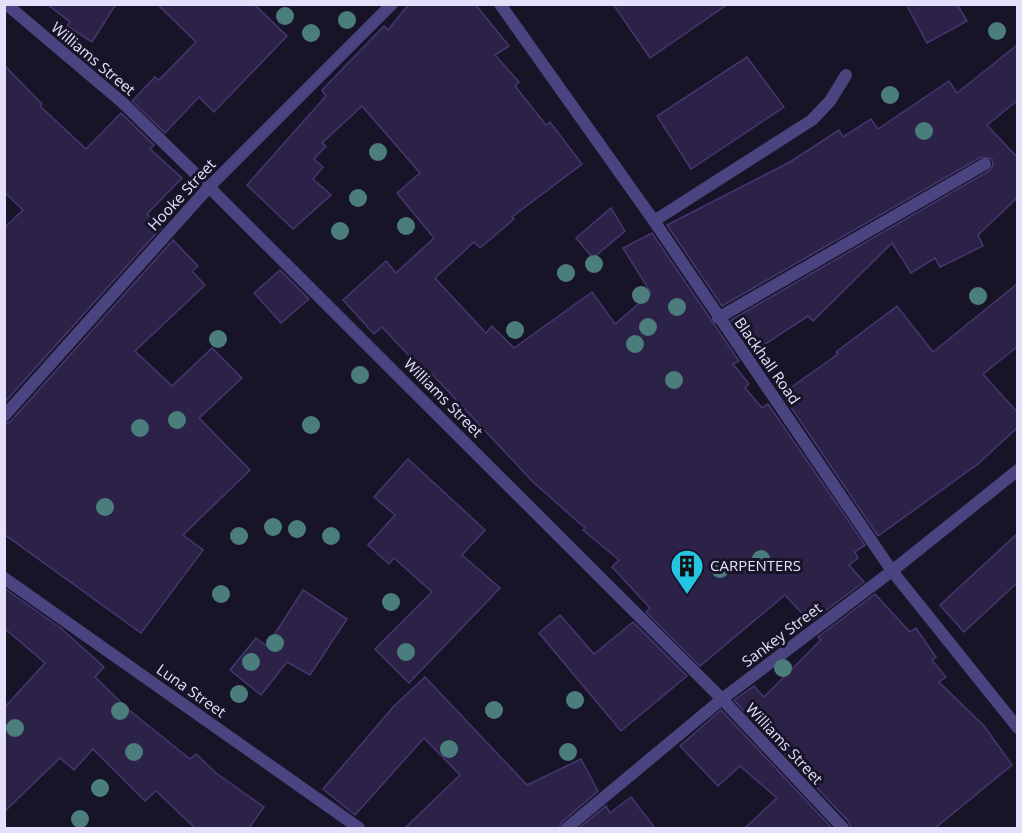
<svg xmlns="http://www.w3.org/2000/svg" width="1022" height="833" font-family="'Open Sans',sans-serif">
<rect width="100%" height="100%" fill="#181428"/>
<g fill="#2c2247" stroke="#453770" stroke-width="1.5">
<path d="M47,4H116L92,42L67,26L70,22Z"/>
<path d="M157,4H254L287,36L214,112L199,97L165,133L132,101L155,77L159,80L196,42Z"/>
<path d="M409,4H475L509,46L495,55L519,82L515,86L546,125L550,122L582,164L512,217L514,219L480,248L474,242L435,278L486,333L492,326L514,348L592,292L615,324L651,293L623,248L652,233L739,361L733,364L749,384L745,388L762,408L768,404L865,545L855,552L858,558L849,565L864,582L810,622L785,595L700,666L646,612L650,608L612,567L619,560L583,530L585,528L533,482L432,374L429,377L382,327L374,334L343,300L386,261L396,273L434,238L397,193L420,173L362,106L322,143L326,146L314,159L323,167L313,179L331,195L293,229L247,185L326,96L322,90L384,26L388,30Z"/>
<path d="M613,4H728L650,58Z"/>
<path d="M906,4H957L967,21L927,43Z"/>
<path d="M1017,45V101L987,125L1017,157V198L978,235L983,246L940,267L935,258L911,273L892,243L813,321L808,316L753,352L731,320L989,171L993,165L992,159L981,157L722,306L667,225L790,162L839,130L843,137L871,119L878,129L949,81L957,93Z"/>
<path d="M747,57L784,107L691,169L657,116Z"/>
<path d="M4,65L42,104L40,106L86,149L121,113L154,145L150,149L182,178L147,214L161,228L4,403V228L23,210L4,192Z"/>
<path d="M611,208L625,231L593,258L576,238Z"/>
<path d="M173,240L198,266L192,271L205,285L135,351L172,386L212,348L242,378L199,418L250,470L183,535L203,550L141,633L4,534V424L10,422Z"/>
<path d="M280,270L309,299L281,323L254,293Z"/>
<path d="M1017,284V347L983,374L1017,412V428L978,464L878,536L782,394L838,354L836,352L897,306L933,352Z"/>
<path d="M408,459L485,530L462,555L500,588L409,683L375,649L432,592L394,558L389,564L368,545L395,515L374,497Z"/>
<path d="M1017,534V583L964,632L940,605Z"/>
<path d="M4,588L62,629L104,667L95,677L129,710L190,759L196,754L216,773L264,807L249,828H195L156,791L145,801L93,749L74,770L60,758L4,812V708L45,663L4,628Z"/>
<path d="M303,590L347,619L310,675L287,662L261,695L230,670L256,638L267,646Z"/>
<path d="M875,594L910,632L916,628L936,657L932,660L946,677L939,682L985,727L1012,765L935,828H851L849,822L734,700L754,686L764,697L821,640L818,637Z"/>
<path d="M560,615L594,654L633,622L687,676L621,731L539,633Z"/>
<path d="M425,677L527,785L581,759L598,791L562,822L559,828H405L460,775L424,738L355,815L323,789L394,706Z"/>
<path d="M721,710L832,828H745L777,798L740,766L718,786L680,746Z"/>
<path d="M631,797L655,828H579L606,806L610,813Z"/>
</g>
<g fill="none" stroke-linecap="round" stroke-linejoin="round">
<g stroke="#4a4581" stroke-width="12">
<path d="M6,4L123,103L209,187L722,699L843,828"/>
<path d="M654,221L812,120L830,101L846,75"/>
<path d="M718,318L985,164"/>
<path d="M4,416L209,187L392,4"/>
<path d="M4,578L359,828"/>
<path d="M567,828L722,699L892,571L1018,470"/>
</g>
<path stroke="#4a4581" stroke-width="12" d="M500,4L654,221L892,571L1018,728"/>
</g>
<g fill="#4a7d7c">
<circle cx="285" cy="16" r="9"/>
<circle cx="347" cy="20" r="9"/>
<circle cx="997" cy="31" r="9"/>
<circle cx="311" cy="33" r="9"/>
<circle cx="890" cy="95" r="9"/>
<circle cx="924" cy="131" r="9"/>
<circle cx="378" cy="152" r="9"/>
<circle cx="358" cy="198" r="9"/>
<circle cx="406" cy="226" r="9"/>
<circle cx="340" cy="231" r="9"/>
<circle cx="594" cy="264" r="9"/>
<circle cx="566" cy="273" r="9"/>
<circle cx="641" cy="295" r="9"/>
<circle cx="978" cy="296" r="9"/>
<circle cx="677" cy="307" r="9"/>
<circle cx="648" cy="327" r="9"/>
<circle cx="515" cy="330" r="9"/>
<circle cx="218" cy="339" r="9"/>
<circle cx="635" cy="344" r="9"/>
<circle cx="360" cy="375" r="9"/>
<circle cx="674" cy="380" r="9"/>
<circle cx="177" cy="420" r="9"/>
<circle cx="311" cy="425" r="9"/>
<circle cx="140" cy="428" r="9"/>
<circle cx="105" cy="507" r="9"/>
<circle cx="273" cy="527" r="9"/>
<circle cx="297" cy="529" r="9"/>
<circle cx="239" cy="536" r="9"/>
<circle cx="331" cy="536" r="9"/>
<circle cx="761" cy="559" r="9"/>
<circle cx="720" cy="569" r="9"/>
<circle cx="221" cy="594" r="9"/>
<circle cx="391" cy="602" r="9"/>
<circle cx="275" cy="643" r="9"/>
<circle cx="406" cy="652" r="9"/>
<circle cx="251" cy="662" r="9"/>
<circle cx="783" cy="668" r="9"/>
<circle cx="239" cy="694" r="9"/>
<circle cx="575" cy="700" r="9"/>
<circle cx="494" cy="710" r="9"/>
<circle cx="120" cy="711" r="9"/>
<circle cx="15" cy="728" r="9"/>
<circle cx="449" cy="749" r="9"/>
<circle cx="134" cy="752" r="9"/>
<circle cx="568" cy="752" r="9"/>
<circle cx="100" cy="788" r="9"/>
<circle cx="80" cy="819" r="9"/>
</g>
<defs>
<symbol id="building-pin" viewBox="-11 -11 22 30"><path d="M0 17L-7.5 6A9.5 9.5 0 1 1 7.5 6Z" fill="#23c5e3" stroke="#181428"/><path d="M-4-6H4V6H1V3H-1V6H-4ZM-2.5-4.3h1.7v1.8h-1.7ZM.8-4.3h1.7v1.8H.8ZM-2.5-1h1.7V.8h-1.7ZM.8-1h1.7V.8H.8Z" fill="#111"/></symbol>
</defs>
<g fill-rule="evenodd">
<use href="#building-pin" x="668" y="547" width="38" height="52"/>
</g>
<g text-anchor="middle" stroke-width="6" stroke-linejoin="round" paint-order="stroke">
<g font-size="15" fill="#e4dffb" stroke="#181428">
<text transform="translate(93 59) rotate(40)" y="5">Williams Street</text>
<text transform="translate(182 195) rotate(-47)" y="5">Hooke Street</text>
<text transform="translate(767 361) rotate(55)" y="5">Blackhall Road</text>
<text transform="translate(443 398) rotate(45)" y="5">Williams Street</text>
<text transform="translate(782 635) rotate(-37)" y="5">Sankey Street</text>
<text transform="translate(191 691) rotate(35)" y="5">Luna Street</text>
<text transform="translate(784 744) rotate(47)" y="5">Williams Street</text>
</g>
<g font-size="15" fill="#e4dffb" stroke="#181428" text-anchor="start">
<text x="710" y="571">CARPENTERS</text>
</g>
</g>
<rect width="1022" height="833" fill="none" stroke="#e4dffb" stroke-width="12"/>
</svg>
